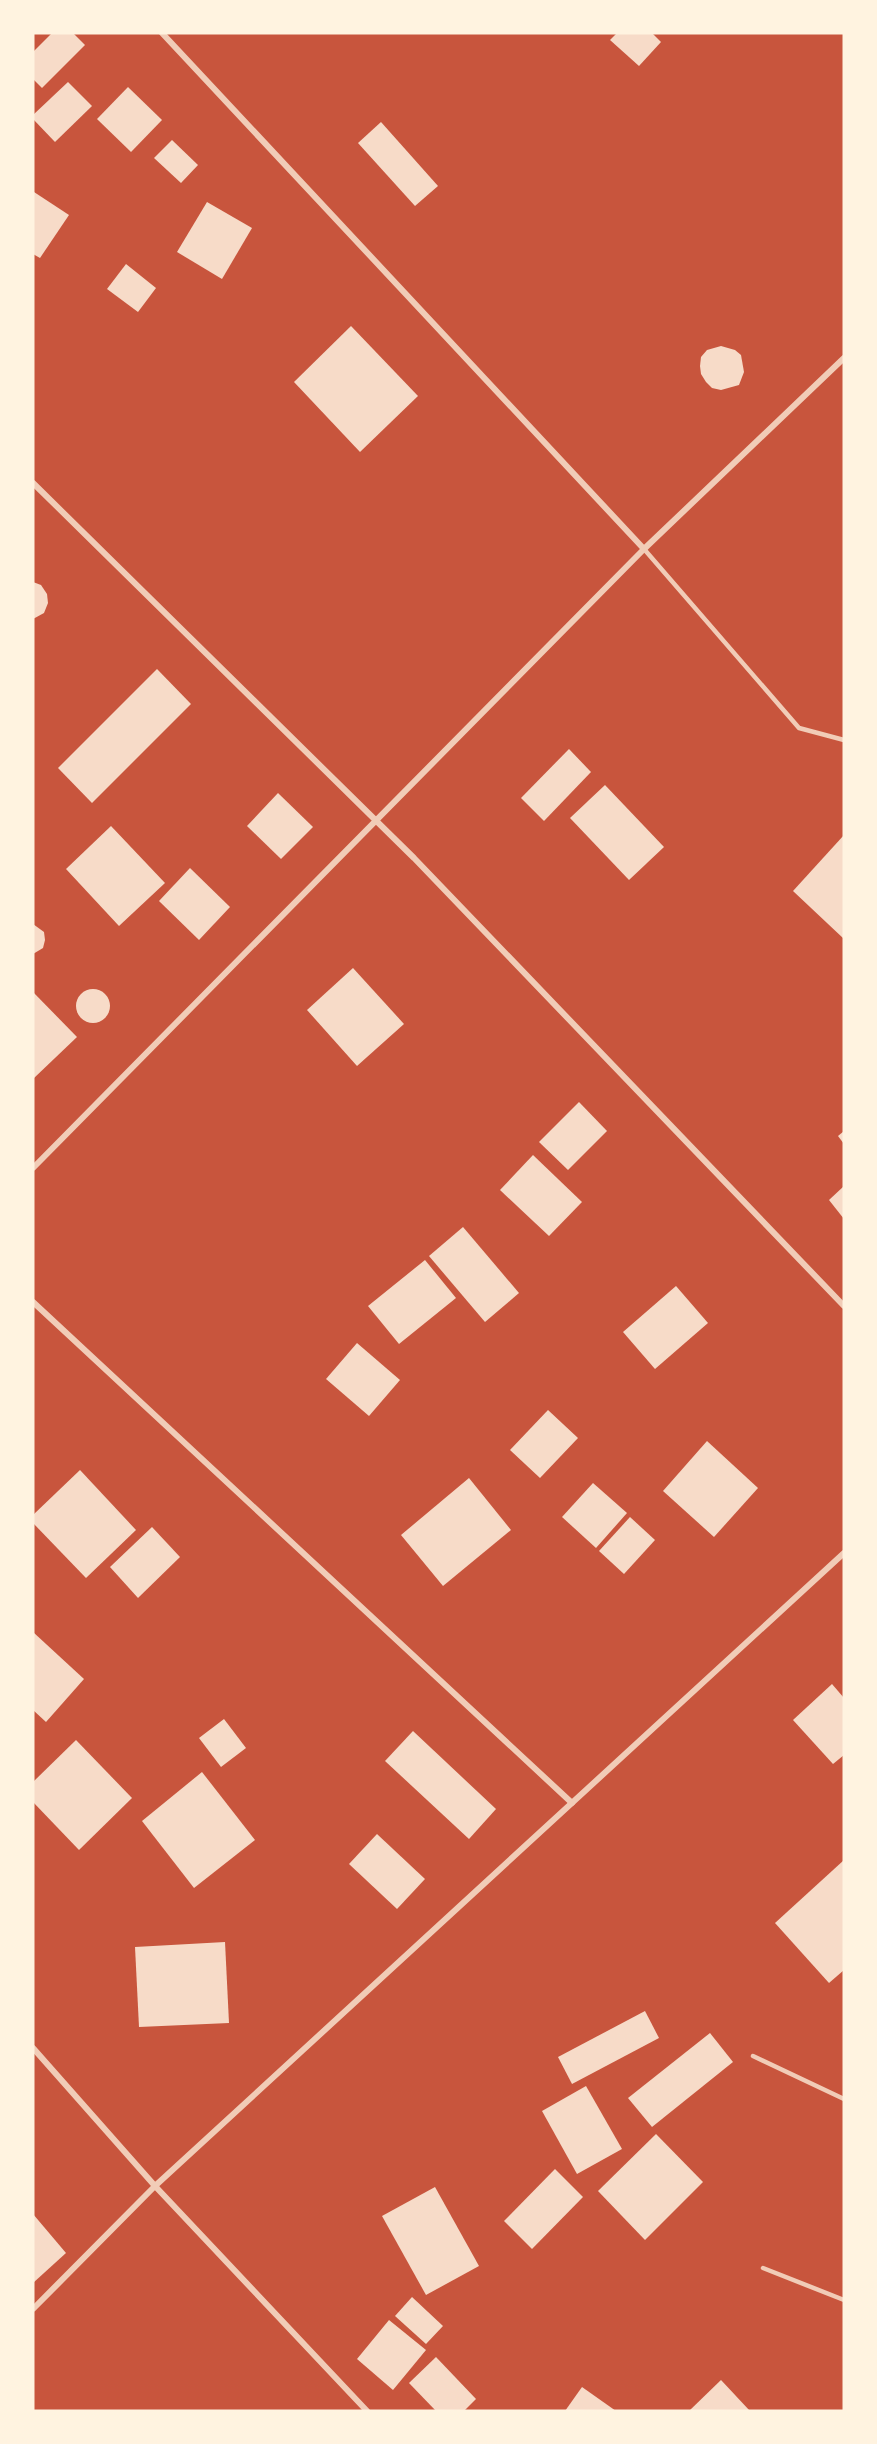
<svg xmlns="http://www.w3.org/2000/svg" width="877" height="2444" font-family="Manrope,sans-serif">
<rect width="100%" height="100%" fill="#c8553d"/>
<g fill="#f7dbc8">
<path d="M52,33H73L85,45L42,88L33,79V52Z"/>
<path d="M617,33H652L661,42L639,66L610,40Z"/>
<path d="M68,82L92,106L55,142L33,119V115Z"/>
<path d="M128,87L162,120L131,152L97,119Z"/>
<path d="M381,122L438,186L415,206L358,143Z"/>
<path d="M172,140L198,165L181,183L154,158Z"/>
<path d="M34,192L69,215L40,258L33,254Z"/>
<path d="M207,202L252,228L222,279L177,252Z"/>
<path d="M126,264L156,288L138,312L107,289Z"/>
<path d="M351,326L418,396L360,452L294,382Z"/>
<path d="M721,346L735,350L741,355L744,372L739,385L721,390L712,388L706,382L701,374L700,366L701,357L707,350Z"/>
<path d="M33,582L41,585L47,594L48,603L44,613L33,619Z"/>
<path d="M157,669L191,704L92,803L58,768Z"/>
<path d="M569,749L591,772L544,821L521,798Z"/>
<path d="M605,785L664,847L629,880L570,818Z"/>
<path d="M278,793L313,827L281,859L247,826Z"/>
<path d="M111,826L165,883L119,926L66,869Z"/>
<path d="M844,835V939L793,891Z"/>
<path d="M190,868L230,907L199,940L159,901Z"/>
<path d="M33,924L44,932L45,940L43,948L33,954Z"/>
<path d="M353,968L404,1024L357,1066L307,1010Z"/>
<circle cx="93" cy="1006" r="17"/>
<path d="M33,992L77,1037L33,1079Z"/>
<path d="M579,1102L607,1131L568,1170L539,1142Z"/>
<path d="M844,1131V1144L838,1136Z"/>
<path d="M533,1155L582,1202L549,1236L500,1190Z"/>
<path d="M844,1186V1219L829,1200Z"/>
<path d="M463,1227L519,1293L485,1322L429,1256Z"/>
<path d="M425,1260L456,1298L399,1344L368,1306Z"/>
<path d="M676,1286L708,1323L655,1369L623,1332Z"/>
<path d="M357,1343L400,1380L369,1416L326,1379Z"/>
<path d="M548,1410L578,1438L540,1478L510,1450Z"/>
<path d="M707,1441L758,1488L714,1537L663,1491Z"/>
<path d="M80,1470L136,1530L86,1578L33,1523V1515Z"/>
<path d="M469,1478L511,1530L443,1586L401,1535Z"/>
<path d="M593,1483L627,1513L596,1548L562,1517Z"/>
<path d="M630,1517L655,1540L624,1574L599,1551Z"/>
<path d="M152,1527L180,1557L138,1598L110,1567Z"/>
<path d="M33,1632L84,1679L46,1722L33,1710Z"/>
<path d="M832,1684L844,1698V1755L833,1764L793,1720Z"/>
<path d="M224,1719L246,1748L221,1767L199,1738Z"/>
<path d="M413,1731L496,1809L469,1839L385,1761Z"/>
<path d="M76,1740L132,1798L79,1850L33,1802V1782Z"/>
<path d="M202,1772L255,1840L194,1888L142,1821Z"/>
<path d="M377,1834L425,1879L397,1909L349,1864Z"/>
<path d="M844,1860V1970L829,1983L775,1923Z"/>
<path d="M225,1942L229,2023L139,2027L135,1947Z"/>
<path d="M645,2011L659,2038L572,2084L558,2057Z"/>
<path d="M710,2033L733,2062L652,2127L628,2098Z"/>
<path d="M586,2086L622,2149L577,2174L542,2111Z"/>
<path d="M656,2134L703,2182L645,2240L598,2191Z"/>
<path d="M555,2169L583,2197L532,2249L504,2221Z"/>
<path d="M435,2187L479,2266L426,2295L382,2216Z"/>
<path d="M33,2214L66,2253L33,2283Z"/>
<path d="M412,2297L443,2326L426,2344L395,2316Z"/>
<path d="M389,2320L426,2350L393,2390L357,2359Z"/>
<path d="M436,2357L476,2399L464,2411H436L409,2383Z"/>
<path d="M721,2380L750,2411H689Z"/>
<path d="M582,2387L616,2411H565Z"/>
</g>
<g fill="none" stroke-linecap="round" stroke-linejoin="round">
<g stroke="#f1ccb7" stroke-width="4.5">
<path d="M644,549L799,728L844,740"/>
<path d="M753,2056L844,2099"/>
<path d="M763,2268L844,2300"/>
</g>
<g stroke="#f1ccb7" stroke-width="6">
<path d="M162,33L644,549"/>
<path d="M33,483L414,858L844,1306"/>
<path d="M33,1168L644,549L844,358"/>
<path d="M33,1302L572,1803"/>
<path d="M33,2048L155,2186L367,2411"/>
<path d="M33,2309L155,2186L844,1553"/>
</g>
</g>
<rect width="877" height="2444" fill="none" stroke="#fff3e0" stroke-width="69"/>
</svg>
